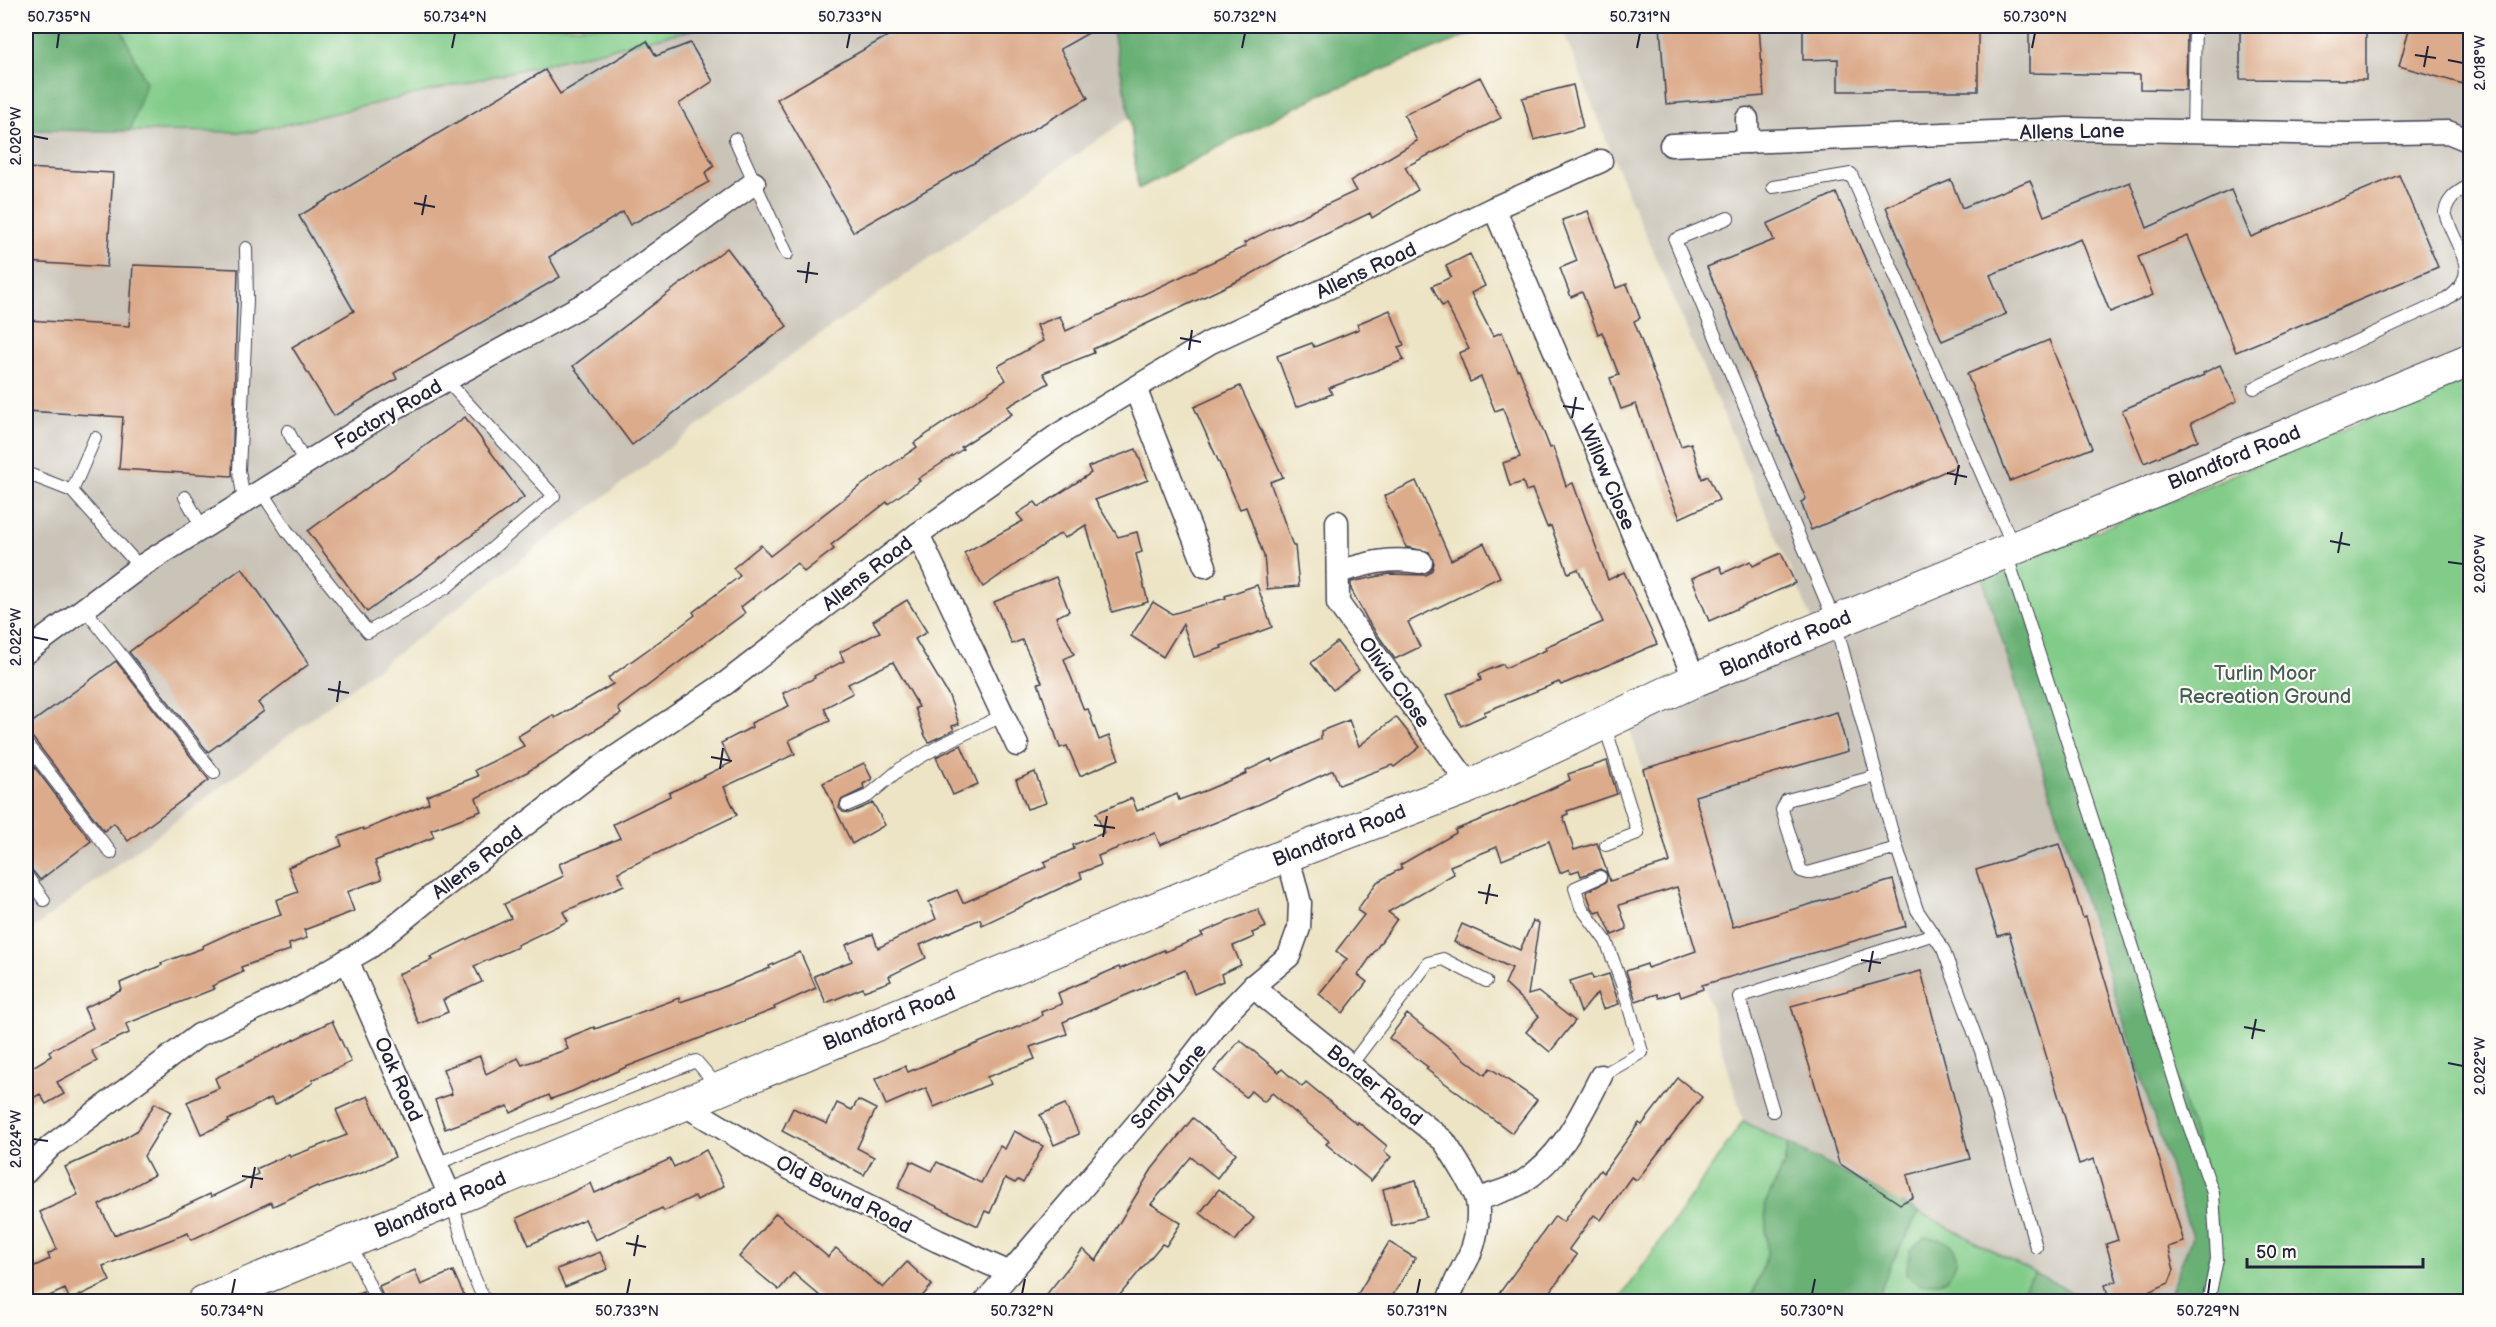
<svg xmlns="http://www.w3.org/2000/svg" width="2496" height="1327" font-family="'Balsamiq Sans',sans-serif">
<rect width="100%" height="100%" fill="#fdfcf7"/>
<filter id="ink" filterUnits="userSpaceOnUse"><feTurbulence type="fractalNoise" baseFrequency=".0167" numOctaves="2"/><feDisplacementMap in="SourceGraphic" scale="12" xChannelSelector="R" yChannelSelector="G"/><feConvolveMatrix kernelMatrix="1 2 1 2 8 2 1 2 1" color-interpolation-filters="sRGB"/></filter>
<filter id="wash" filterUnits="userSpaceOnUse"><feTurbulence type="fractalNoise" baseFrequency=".008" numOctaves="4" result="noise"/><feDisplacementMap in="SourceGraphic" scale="24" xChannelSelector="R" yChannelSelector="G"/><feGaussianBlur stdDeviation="1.35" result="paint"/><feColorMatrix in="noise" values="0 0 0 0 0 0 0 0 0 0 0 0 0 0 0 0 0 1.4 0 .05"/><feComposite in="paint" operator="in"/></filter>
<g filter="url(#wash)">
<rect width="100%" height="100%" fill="#ede4c5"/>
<g fill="#c9c3b8">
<path d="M708,26H1112L1130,117L789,357L26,934V130L253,132Z"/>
<path d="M1561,26H2470V360L1977,563L2192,1237L2166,1301H2090L1743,1121L1643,769L1624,713L1816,629L1630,199Z"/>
</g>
<g fill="#82cc89" stroke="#527762" stroke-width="1.5">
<path d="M26,26H708L253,132L26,130Z"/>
<path d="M2470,377V1301H2208L2217,1259L2012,566Z"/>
<path d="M1743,1121L1788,1144L1784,1165L1765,1204L1767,1255L1752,1296L1762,1301L1618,1302Z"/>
<path d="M1919,1212L2035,1273L2013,1301L1877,1302L1888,1270Z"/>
</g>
<g fill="#69b075" stroke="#466958" stroke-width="1.5">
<path d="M26,26H120L146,83L130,131L26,130Z"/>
<path d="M1112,26H1491L1318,96L1138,189L1130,117Z"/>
<path d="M2012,566L2213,1193L2217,1259L2208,1301H2166L2192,1237L1982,577Z"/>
<path d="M1788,1144L1919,1212L1888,1270L1877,1301L1762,1302L1752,1297L1767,1255L1765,1204L1784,1165Z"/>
<path d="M1925,1237C1939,1238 1959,1242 1956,1262C1955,1267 1949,1275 1947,1280L1921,1285L1906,1274L1910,1250Z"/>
<path d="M2035,1273L2090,1301H2013Z"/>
</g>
<g id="blocks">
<g fill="#dcab8b">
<path d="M905,26H1101L1060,49L1088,98L853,232L777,99Z"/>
<path d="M1660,26H1759L1764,96L1666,104Z"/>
<path d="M1803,26H1978V91H1838V59L1803,60Z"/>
<path d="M2029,26H2187L2186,90L2140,89V75L2029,73Z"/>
<path d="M2240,26H2366V80L2240,79Z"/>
<path d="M2410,26H2470V86L2399,66Z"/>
<path d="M647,41L656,56L690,43L713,81L679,104L714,166L705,173L709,182L630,225L623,212L549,257L560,277L394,373L397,379L334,416L292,347L354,311L299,216L545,70L560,94Z"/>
<path d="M1480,77L1501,118L1405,167L1418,190L1372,218L1370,213L1299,247L1246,277L1093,349L1094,353L1043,373L1049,383L1007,407L1012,414L961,447L963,449L918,479L920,481L888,504L887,502L831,545L834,549L804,572L797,563L741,607L745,613L618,708L621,714L527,772L476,798L481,811L431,830L434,837L375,861L382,879L347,892L354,911L304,930L307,938L289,944L290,950L241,967L243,972L212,986L214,989L126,1024L129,1033L91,1050L97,1061L57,1082L64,1094L46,1104L40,1094L26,1102V1071L51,1056L49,1051L93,1028L84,1008L122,990L120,983L162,965L161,963L203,948L202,946L239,929L281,915L276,900L298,892L288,867L342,846L339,837L363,828L364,830L429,803L427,796L478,776L475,770L524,746L518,736L553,715L555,718L613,684L608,678L678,628L695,615L693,612L740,576L733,568L761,545L770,556L859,487L917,447L914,443L1006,380L998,366L1043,341L1037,325L1060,316L1066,331L1246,246L1244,243L1286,222L1287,223L1356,191L1350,181L1417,141L1404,115Z"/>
<path d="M1573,85L1583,127L1534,140L1522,98Z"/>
<path d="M26,168L113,173L107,267L26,262Z"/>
<path d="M2399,175L2438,267L2236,352L2188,236L2138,257L2153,295L2110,312L2081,239L1990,275L2006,314L1942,341L1886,207L1951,180L1962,208L2030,180L2044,216L2130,182L2147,228L2231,190L2251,237Z"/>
<path d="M1836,193L1957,466L1811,530L1801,502L1806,499L1707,267L1774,240L1767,224Z"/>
<path d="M1588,211L1616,288L1627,284L1640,318L1634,321L1681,446L1691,443L1702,479L1708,476L1719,500L1680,518L1661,476L1636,404L1621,409L1610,378L1619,375L1602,332L1598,334L1582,292L1571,297L1560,268L1577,261L1562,220Z"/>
<path d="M727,248L787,326L632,445L573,366Z"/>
<path d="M1470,254L1485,286L1471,293L1493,336L1502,332L1517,370L1519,369L1550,448L1553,447L1566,486L1573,483L1608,580L1624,572L1657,644L1561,685L1559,682L1484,712L1485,715L1461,726L1447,695L1481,680L1479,674L1503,664L1505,668L1546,650L1545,647L1603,622L1578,569L1568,573L1551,526L1547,527L1532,489L1526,491L1523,482L1510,486L1503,463L1520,457L1503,408L1495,411L1481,377L1470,382L1459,353L1469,349L1446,304L1442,306L1432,286L1451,277L1446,266Z"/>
<path d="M133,265L238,269L232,476L119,469L123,417L26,411V320L129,326Z"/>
<path d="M1390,310L1404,345L1398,347L1404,360L1329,388L1332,394L1296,407L1277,356L1312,343L1314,347L1359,329L1357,324Z"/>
<path d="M2049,340L2092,448L2010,481L1967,374Z"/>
<path d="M2220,365L2237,401L2191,423L2198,440L2144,463L2122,410L2204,375L2203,373Z"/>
<path d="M1240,386L1283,477L1270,482L1293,546H1295L1299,586L1267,589L1264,556L1246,507L1240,509L1194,407Z"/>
<path d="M465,417L524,497L367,612L308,531Z"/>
<path d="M1136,449L1148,480L1095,500L1118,537L1137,532L1142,552L1136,554L1148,602L1112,612L1086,525L1065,538L1061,533L983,587L964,553L1023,521L1017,514L1035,502L1039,507L1091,473L1088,467Z"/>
<path d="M1416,481L1451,560L1484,543L1500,577L1408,622L1420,647L1395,659L1368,621L1351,589V582L1389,574L1426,575L1432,570L1434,563L1429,552L1406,547L1384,496Z"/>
<path d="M1781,553L1795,583L1709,621L1692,578L1720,566L1723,573L1751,561L1753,566Z"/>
<path d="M242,568L309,664L258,703L264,711L208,752L129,652Z"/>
<path d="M1056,577L1069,611L1056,617L1074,654L1064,659L1084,710L1088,709L1099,740L1109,736L1119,759L1080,776L1067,746L1060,748L1038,683L1042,682L1022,640L1012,644L994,602Z"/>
<path d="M1257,585L1272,627L1221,646L1222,648L1194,657L1183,624L1163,657L1131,636L1153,602L1172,614L1226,598L1225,596Z"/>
<path d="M907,600L927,632L915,639L949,696L959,724L952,726L954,730L929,742L925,736L915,708L919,707L893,662L848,684L853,693L824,708L830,721L789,740L795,754L724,787L737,815L618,872L624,885L563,912L568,921L517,945L518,947L474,966L482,982L443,1000L448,1012L419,1024L398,974L432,960L430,957L511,918L504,904L564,876L559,864L620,838L613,824L670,796L669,793L731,763L721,743L752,727L751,723L789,706L783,693L815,678L814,676L844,661L840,652L880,632L873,621Z"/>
<path d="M1337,642L1359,670L1333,690L1311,663Z"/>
<path d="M116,661L209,780L128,841L114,823L104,831L33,738L26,735V727Z"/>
<path d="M1837,712L1848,751L1695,796L1733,927L1893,880L1906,926L1702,985L1703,989L1681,997L1679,991L1659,998L1657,994L1636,1001L1626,971L1647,964L1648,968L1696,951L1677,887L1619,905L1627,929L1612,935L1601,911L1596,913L1592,908L1586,892L1606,882L1607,873L1600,869L1581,876L1579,870L1570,873L1569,869L1560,873L1549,841L1502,860L1497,847L1450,866L1454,874L1388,912L1397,919L1358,975L1367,982L1343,1013L1319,994L1347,959L1336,951L1364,915L1357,910L1377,882L1402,868L1400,865L1456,833L1455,830L1521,803L1570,780L1568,774L1607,761L1617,794L1567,811L1568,814L1563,816L1574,850L1597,843L1610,881L1670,862L1643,769Z"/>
<path d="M1396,717L1420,747L1394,767L1392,765L1339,785L1333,770L1253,807L1160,845L1155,833L1098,856L1101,865L1080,873L1082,878L982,925L980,919L920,945L926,958L889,976L891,981L864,991L863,988L826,1003L814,976L852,961L846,945L873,934L878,948L936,919L929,902L957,890L963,903L1046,867L1044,862L1074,849L1073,845L1104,833L1096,813L1132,798L1137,811L1177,794L1179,800L1207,790L1247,773L1246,771L1271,759L1272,762L1321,739V731L1349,720L1359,746Z"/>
<path d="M961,745L978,784L953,795L936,757Z"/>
<path d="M26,756L91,841L40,880L32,870L26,867Z"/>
<path d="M864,763L872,779L863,784L864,789L841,800L839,808L843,812L850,813L873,803L885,825L852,844L823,783Z"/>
<path d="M1035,772L1046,803L1027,809L1016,780Z"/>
<path d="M2059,844L2083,918L2086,917L2184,1242L2168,1247L2174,1270L2169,1283L2125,1302H2110L2105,1285L2117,1281L2106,1244L2118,1240L2094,1159L2079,1164L2009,933L1998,936L1976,870Z"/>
<path d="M1258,909L1266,927L1252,933L1254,937L1233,946L1241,965L1221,974L1223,981L1194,994L1185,970L1063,1022L1067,1034L1030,1047L1035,1059L987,1077L990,1084L934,1107L926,1088L886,1105L875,1079L905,1066L908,1072L1037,1019L1042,1015L1041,1012L1062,1004L1058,993L1119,967L1120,969L1164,950L1165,952L1203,936L1201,933Z"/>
<path d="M1533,921L1539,923L1528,995L1538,992L1575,1021L1550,1052L1526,1032L1539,1016L1505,984L1512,968L1454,942L1462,924L1520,950Z"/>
<path d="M800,952L816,988L774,1007L775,1009L626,1067L573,1091L551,1099L549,1095L511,1113L508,1106L445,1129L435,1100L452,1094L443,1069L480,1056L486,1074L518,1058L522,1065L568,1049L564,1039L594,1027L595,1029L679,998L680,1002L716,990L770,968L769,966Z"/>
<path d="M1921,971L1970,1159L1907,1175L1913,1197L1900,1204L1839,1163L1791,1006Z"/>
<path d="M1592,974L1593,979L1609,974L1619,1004L1603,1009L1597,993L1581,1013L1570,981Z"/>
<path d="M1407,1014L1485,1075L1490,1068L1537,1100L1512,1133L1426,1069L1428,1067L1389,1038Z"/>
<path d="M332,1021L351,1062L312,1080L313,1083L275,1105L271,1098L228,1120L229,1122L201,1134L187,1102L219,1088L215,1078Z"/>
<path d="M1240,1040L1279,1072L1282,1069L1302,1087L1306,1082L1357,1124L1358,1122L1387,1146L1384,1151L1391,1157L1371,1181L1326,1144L1329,1141L1272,1093L1264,1102L1251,1091L1246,1097L1214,1071Z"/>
<path d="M1678,1078L1702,1097L1637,1180L1631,1177L1601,1220L1594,1215L1569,1249L1577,1255L1543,1302H1493L1555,1216L1563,1222L1600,1170L1603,1173L1639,1123L1642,1125Z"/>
<path d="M368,1096L395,1157L364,1172L318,1188L317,1186L273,1206L271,1202L191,1240L188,1233L103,1266L110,1281L70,1300L65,1289L36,1302H26V1270L50,1259L48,1254L57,1249L40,1212L78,1195L65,1167L110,1147L138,1130L155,1103L171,1112L144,1156L154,1175L99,1205L114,1235L167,1214L210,1194L211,1197L258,1174L256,1169L289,1154L290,1157L347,1135L336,1110Z"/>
<path d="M858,1100L876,1109L857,1148L874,1157L864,1175L782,1131L793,1108L827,1124L837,1103L852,1110Z"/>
<path d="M1065,1104L1079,1134L1054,1145L1040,1115Z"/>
<path d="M1193,1118L1236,1153L1217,1178L1191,1157L1151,1204L1181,1223L1166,1246L1162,1244L1114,1302H1056L1046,1295L1083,1249L1096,1261L1152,1169Z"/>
<path d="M1014,1131L1043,1146L1023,1183L1018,1180L1015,1183L1005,1178L990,1213L985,1211L978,1226L898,1188L911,1161L932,1171L937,1162L981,1183L1000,1146L1005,1149Z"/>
<path d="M706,1150L724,1186L697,1200L695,1196L664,1211L662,1208L595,1240L585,1219L529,1245L517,1218L591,1183L595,1193L670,1159L674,1167Z"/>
<path d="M1416,1180L1426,1217L1392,1226L1383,1189Z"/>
<path d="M1219,1189L1254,1218L1235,1241L1200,1213Z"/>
<path d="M776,1213L828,1257L836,1248L883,1288L907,1262L932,1285L917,1302H827L793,1273L779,1290L739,1257Z"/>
<path d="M1389,1242L1415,1258L1389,1302H1353Z"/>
<path d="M600,1252L608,1269L565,1287L557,1269Z"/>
<path d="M415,1270L421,1285L453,1271L467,1302H385L379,1286Z"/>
<path d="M363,1292L368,1302H341V1301Z"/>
</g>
</g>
</g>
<g filter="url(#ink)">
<use href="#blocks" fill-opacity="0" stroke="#403f50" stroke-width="1.5"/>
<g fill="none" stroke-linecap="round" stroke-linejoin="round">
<defs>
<g id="service">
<path d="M2193,131L2195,26"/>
<path d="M735,139L787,254"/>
<path d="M1773,187L1851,174L2014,548"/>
<path d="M1728,218L1675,240L1835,622L1892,832L1917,910L1943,949L1981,1051L2036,1247"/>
<path d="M2254,388L2442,302C2489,274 2453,248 2445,212C2448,197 2458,192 2470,185"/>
<path d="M288,431L305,463"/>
<path d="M26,473L72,491L140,567"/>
<path d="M72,491L95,438"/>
<path d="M261,491L287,531L368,632L447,587L554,496L446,380"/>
<path d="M185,497L202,527"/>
<path d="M244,501L239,470L247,300L246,248"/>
<path d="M2006,553L2105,858L2186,1117L2213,1193L2217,1259L2208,1302"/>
<path d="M84,608L214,773"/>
<path d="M1604,723L1638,833L1606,845"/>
<path d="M26,743L111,853"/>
<path d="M1877,776L1787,800L1782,810L1801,871L1808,873L1897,848"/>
<path d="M847,805L868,796L900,769L941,745L1004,715"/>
<path d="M26,875L44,900"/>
<path d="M1600,877L1575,888L1581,907L1606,941L1623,987L1642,1052L1601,1076"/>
<path d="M1350,1066L1428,963L1443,959L1486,981"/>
<path d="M1773,1111L1739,997L1934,934"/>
<path d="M436,1164L696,1061L719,1088"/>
<path d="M452,1202L471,1270L485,1302"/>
<path d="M350,1243L377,1302"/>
</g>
<g id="minor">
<path d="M1747,119L1748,142"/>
<path d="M1671,145L2067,129L2347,134L2448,132L2470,141"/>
<path d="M1494,208L1695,680"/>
<path d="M1135,388L1205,566"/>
<path d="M1337,522L1338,603L1470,786"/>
<path d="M918,534L1017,745"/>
<path d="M1338,572C1369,563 1388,557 1421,562"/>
<path d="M26,652L140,567L386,413L599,296L754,183"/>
<path d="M347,960L451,1198"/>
<path d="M1254,985L1265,997L1444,1141C1452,1153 1475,1189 1477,1201C1480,1217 1476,1241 1469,1256C1460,1274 1454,1281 1448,1302"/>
<path d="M683,1104L791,1169L938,1241L1010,1273"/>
<path d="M26,1172L51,1146L199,1035L292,992L370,947L436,893L598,769L726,683L918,534L1058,435L1209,343L1371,268L1494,208L1601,161"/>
<path d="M1477,1200C1491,1194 1509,1190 1521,1183C1563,1156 1579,1118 1601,1076"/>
<path d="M985,1302L1176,1078L1224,1016L1254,985L1289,956L1299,928L1300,903L1293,876L1284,856"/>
</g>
<path id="secondary" d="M204,1302L1284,856L1470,786L1695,680L2470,360"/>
</defs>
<use href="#service" stroke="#403f50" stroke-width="14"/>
<use href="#minor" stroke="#403f50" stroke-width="25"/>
<use href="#secondary" stroke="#403f50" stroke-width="35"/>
<use href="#service" stroke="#fff" stroke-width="12"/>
<use href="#minor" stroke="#fff" stroke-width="22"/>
<use href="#secondary" stroke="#fff" stroke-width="33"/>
</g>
</g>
<path fill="none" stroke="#22223b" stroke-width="2" d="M57,48L59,33M452,48L455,33M847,48L850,33M1242,48L1245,33M1637,48L1640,33M2032,48L2035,33M2415,55L2436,58M2448,60L2463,63M2424,67L2428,46M33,136L48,139M414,203L435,207M422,215L426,195M797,271L818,274M806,283L809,262M1180,338L1201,342M1189,350L1192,330M1563,406L1584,409M1572,418L1576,397M1947,473L1967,477M1955,485L1959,465M2330,541L2350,545M2338,553L2342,532M2448,562L2463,564M33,637L48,640M328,689L349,693M337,702L340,681M711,757L732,761M720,769L723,748M1094,825L1115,828M1103,837L1107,816M1478,892L1498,896M1486,904L1490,884M1861,960L1881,963M1869,972L1873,951M2244,1027L2265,1031M2252,1039L2256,1019M2448,1063L2463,1066M33,1139L48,1141M242,1176L263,1179M251,1188L255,1167M626,1243L646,1247M634,1256L638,1235M232,1294L235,1279M627,1294L630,1279M1022,1294L1025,1279M1417,1294L1420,1279M1812,1294L1815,1279M2208,1294L2210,1279"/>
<g text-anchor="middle" stroke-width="4.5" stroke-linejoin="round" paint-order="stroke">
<g font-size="20" fill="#22223b" stroke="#fdfcf7">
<text transform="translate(2072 131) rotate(-1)" y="7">Allens Lane</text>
<text transform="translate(1366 270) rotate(-25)" y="7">Allens Road</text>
<text transform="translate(388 414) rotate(-30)" y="7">Factory Road</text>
<text transform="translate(2234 457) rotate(-22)" y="7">Blandford Road</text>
<text transform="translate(1608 477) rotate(67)" y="7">Willow Close</text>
<text transform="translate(867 573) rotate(-38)" y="7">Allens Road</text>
<text transform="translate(1785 643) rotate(-23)" y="7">Blandford Road</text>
<text transform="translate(1395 682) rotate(54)" y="7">Olivia Close</text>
<text transform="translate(1339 835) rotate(-21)" y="7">Blandford Road</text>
<text transform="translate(477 862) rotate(-37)" y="7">Allens Road</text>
<text transform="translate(889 1018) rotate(-22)" y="7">Blandford Road</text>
<text transform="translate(399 1079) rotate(66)" y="7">Oak Road</text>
<text transform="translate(1375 1085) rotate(39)" y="7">Border Road</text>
<text transform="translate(1168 1086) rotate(-50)" y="7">Sandy Lane</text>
<text transform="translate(844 1194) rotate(27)" y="7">Old Bound Road</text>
<text transform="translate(440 1204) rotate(-23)" y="7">Blandford Road</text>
</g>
<g font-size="20" fill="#445e56" stroke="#fdfcf7">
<text x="2265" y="680">Turlin Moor<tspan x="2265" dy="23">Recreation Ground</tspan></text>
</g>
</g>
<rect width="2496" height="1327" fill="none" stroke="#fdfcf7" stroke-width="66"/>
<path d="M2247 1258v9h176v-9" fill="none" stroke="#22223b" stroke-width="3"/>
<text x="2256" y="1258" font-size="18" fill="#22223b" stroke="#fdfcf7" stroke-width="4.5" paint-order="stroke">50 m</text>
<rect x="33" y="33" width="2430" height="1261" fill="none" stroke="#22223b" stroke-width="2"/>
<g font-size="15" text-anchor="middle" fill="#22223b">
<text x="59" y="22">50.735°N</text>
<text x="455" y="22">50.734°N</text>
<text x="850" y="22">50.733°N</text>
<text x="1245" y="22">50.732°N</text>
<text x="1640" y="22">50.731°N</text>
<text x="2035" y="22">50.730°N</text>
<text transform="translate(2480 63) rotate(-90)" y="5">2.018°W</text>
<text transform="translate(16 136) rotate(-90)" y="5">2.020°W</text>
<text transform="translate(2480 564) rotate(-90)" y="5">2.020°W</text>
<text transform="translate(16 637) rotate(-90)" y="5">2.022°W</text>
<text transform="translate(2480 1066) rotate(-90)" y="5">2.022°W</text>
<text transform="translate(16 1139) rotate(-90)" y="5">2.024°W</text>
<text x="232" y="1316">50.734°N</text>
<text x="627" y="1316">50.733°N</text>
<text x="1022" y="1316">50.732°N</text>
<text x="1417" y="1316">50.731°N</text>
<text x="1812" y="1316">50.730°N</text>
<text x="2208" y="1316">50.729°N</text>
</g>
</svg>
